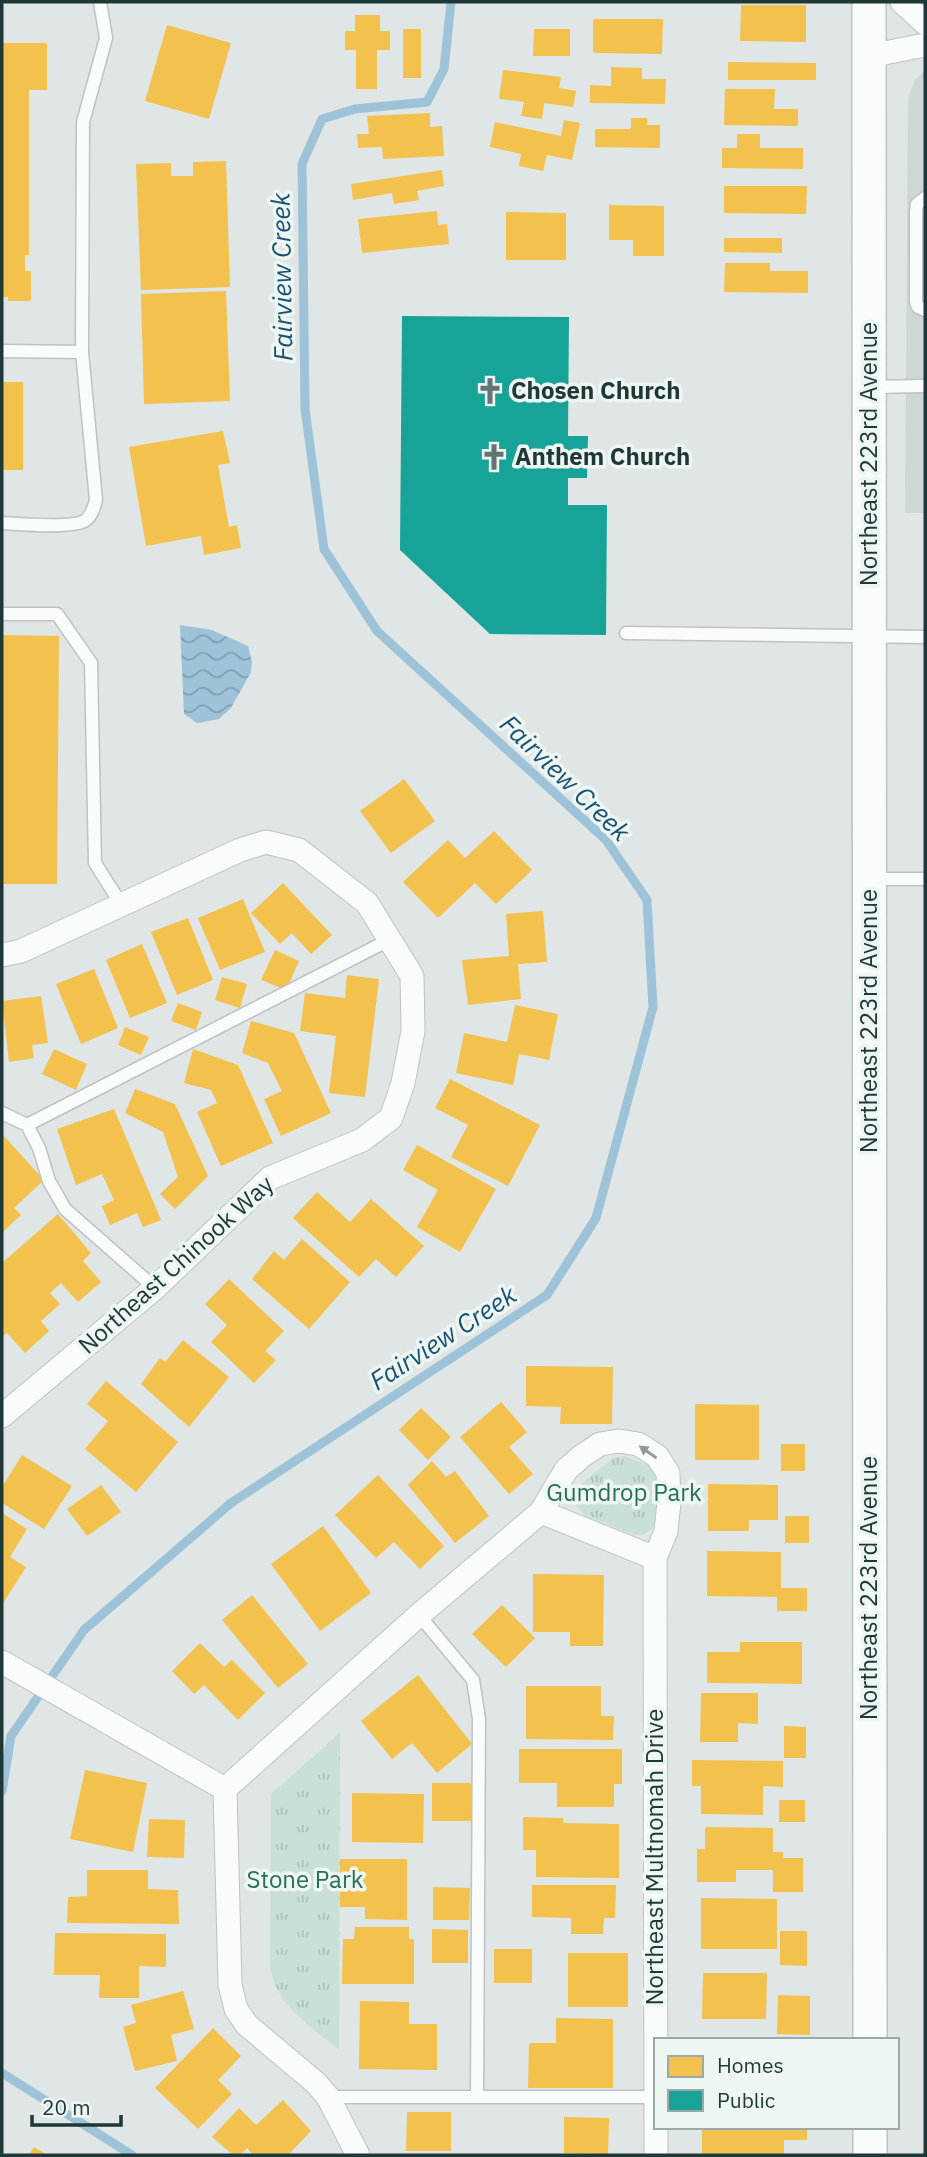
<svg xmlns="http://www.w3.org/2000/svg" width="927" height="2157" font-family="'IBM Plex Sans',sans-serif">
<defs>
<pattern id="park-tufts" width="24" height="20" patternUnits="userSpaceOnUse" patternTransform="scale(1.75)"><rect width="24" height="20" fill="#c8e0d5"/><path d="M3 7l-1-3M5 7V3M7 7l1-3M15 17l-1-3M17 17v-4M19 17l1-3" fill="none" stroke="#abc1b7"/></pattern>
<pattern id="water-waves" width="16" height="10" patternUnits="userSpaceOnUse" patternTransform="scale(1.75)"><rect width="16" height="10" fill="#9ec2d7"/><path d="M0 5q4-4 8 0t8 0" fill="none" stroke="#809faf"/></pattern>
</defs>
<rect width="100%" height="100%" fill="#e0e6e5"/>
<path fill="#cdd8d6" d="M925,70V513H905L908,98L915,80Z"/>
<g fill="url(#park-tufts)">
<path d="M624,1456L648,1465L657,1477L658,1515L652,1529L645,1534L635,1535L584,1515L575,1503V1493L581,1484L613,1458Z"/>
<path d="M340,1733L339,2050C311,2026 274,2005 270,1964L271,1794Z"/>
</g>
<path fill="url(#water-waves)" d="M180,625L212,630L248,646L252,662L251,672L231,708L219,719L197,723L184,714Z"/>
<g fill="#f2c14e">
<path d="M741,5H806V42L740,41Z"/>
<path d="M355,15H380V31H390V50H377V89H356V50H345V31H355Z"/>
<path d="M593,19H663L662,54L593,53Z"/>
<path d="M167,25L231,43L209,119L145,101Z"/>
<rect x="403" y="29" width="18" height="49"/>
<path d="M534,29H570V56H533Z"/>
<path d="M2,43H47V90H29V255H25V271H31V301H8V297H2Z"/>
<path d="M728,62L816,63V80H728Z"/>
<path d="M611,67L642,68V79H666L665,104L590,103V85L611,86Z"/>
<path d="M503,70L561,77L559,88L576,91L573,107L544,103L542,119L521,116L524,102L499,99Z"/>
<path d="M725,89H775L774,109H798V126L724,125Z"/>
<path d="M430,113V127L442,126L444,156L383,159L382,147L358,148L357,134H369L367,116Z"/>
<path d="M631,118H647V125H660V148L595,147V129H631Z"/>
<path d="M564,120L580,123L572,160L547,155L543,171L519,166L521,154L490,147L495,122L561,136Z"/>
<path d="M737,134H760V148H803V169L722,168V148H737Z"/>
<path d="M226,161L230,287L141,290L136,164L171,163V176H193V162Z"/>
<path d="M442,170L444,186L417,191L419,200L394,204L392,193L353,200L351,184Z"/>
<path d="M724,186H807L806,214L724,213Z"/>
<path d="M609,205L664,206V256H633V240H609Z"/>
<path d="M437,211L438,225L447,224L449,244L362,253L358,219Z"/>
<path d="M506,212L566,213V260H506Z"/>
<path d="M724,238H782V253L724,252Z"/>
<path d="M725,263H770V271H808V293L724,292Z"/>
<path d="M226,291L230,401L144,404L141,294Z"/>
<rect x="2" y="382" width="21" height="88"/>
<path d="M223,431L230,463L218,465L229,527L237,525L241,548L204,555L201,536L146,546L129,447Z"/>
<path d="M2,635L59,636L57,884H2Z"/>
<path d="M404,779L435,821L391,853L360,811Z"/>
<path d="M494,831L532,870L496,904L475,883L438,918L403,882L448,840L465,858Z"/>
<path d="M283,883L332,935L311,954L292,933L280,944L251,913Z"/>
<path d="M243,899L265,952L220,970L198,918Z"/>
<path d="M543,911L547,962L518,964L521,999L468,1005L462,960L509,956L506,914Z"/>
<path d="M188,918L213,980L177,995L151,932Z"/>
<path d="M142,944L167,1003L130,1018L106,960Z"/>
<path d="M275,950L299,961L286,990L261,980Z"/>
<path d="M94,969L118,1028L81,1044L56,984Z"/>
<path d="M347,975L379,979L365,1097L329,1093L336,1036L300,1031L305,993L345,998Z"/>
<path d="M222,977L247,984L240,1008L215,1000Z"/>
<path d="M41,996L48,1043L32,1045L34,1058L9,1062L2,1001Z"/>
<path d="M178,1003L202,1012L196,1030L171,1021Z"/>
<path d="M515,1005L558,1014L549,1060L519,1054L513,1085L456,1073L464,1033L507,1042Z"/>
<path d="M251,1021L294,1033L331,1113L281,1136L264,1099L282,1091L268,1063L242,1053Z"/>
<path d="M125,1027L149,1037L141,1055L118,1045Z"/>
<path d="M54,1049L87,1064L76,1090L42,1074Z"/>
<path d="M193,1049L238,1065L273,1143L221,1166L197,1112L217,1103L211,1090L184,1083Z"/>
<path d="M450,1079L540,1125L508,1186L451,1157L468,1125L435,1108Z"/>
<path d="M135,1089L175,1104L208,1176L175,1209L160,1194L178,1177L163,1132L125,1113Z"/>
<path d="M114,1109L161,1220L143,1227L137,1213L110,1225L102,1206L114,1200L102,1174L76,1185L57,1129Z"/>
<path d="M2,1134L44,1180L14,1208L21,1215L2,1233Z"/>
<path d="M417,1145L496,1189L460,1252L417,1227L438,1190L403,1170Z"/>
<path d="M317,1192L350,1222L371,1199L424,1246L396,1277L376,1259L359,1277L293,1218Z"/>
<path d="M58,1214L91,1253L83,1261L101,1282L78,1302L61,1283L50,1293L60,1304L41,1321L49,1331L25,1353L7,1333L2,1337V1263Z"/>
<path d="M302,1239L350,1282L309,1329L252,1279L274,1251L284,1260Z"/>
<path d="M229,1279L284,1331L265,1351L276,1360L254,1383L211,1342L227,1325L205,1304Z"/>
<path d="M183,1340L229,1377L189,1427L141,1384L160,1358L165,1362Z"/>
<path d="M526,1366L613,1367L612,1424H560L561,1407L526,1406Z"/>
<path d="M106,1381L178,1442L136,1492L85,1449L108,1421L87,1404Z"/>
<path d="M501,1402L527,1432L509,1447L533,1474L509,1494L460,1437Z"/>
<path d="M695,1404L759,1405V1460H695Z"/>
<path d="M421,1408L451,1437L428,1460L399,1430Z"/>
<rect x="781" y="1444" width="24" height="27"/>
<path d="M22,1455L72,1486L44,1529L2,1503V1487Z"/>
<path d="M432,1461L446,1477L455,1471L489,1516L455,1543L408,1485Z"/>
<path d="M378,1475L444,1546L420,1569L394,1542L376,1558L335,1515Z"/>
<path d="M708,1484L778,1485V1520H749V1531H708Z"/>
<path d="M101,1485L121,1512L87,1536L67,1509Z"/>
<path d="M2,1513L27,1529L10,1557L26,1567L2,1605Z"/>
<rect x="785" y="1516" width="24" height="27"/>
<path d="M323,1526L371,1593L320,1631L271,1564Z"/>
<path d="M707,1551L781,1552V1588H807V1611H777V1597L707,1596Z"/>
<path d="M533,1574L604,1575L603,1646H570V1632H533Z"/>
<path d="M252,1595L308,1664L278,1688L222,1620Z"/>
<path d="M502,1605L535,1638L506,1667L472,1634Z"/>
<path d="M740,1642H802V1684L707,1683V1652H740Z"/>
<path d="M200,1643L224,1667L232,1660L265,1693L238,1720L204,1685L194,1694L172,1671Z"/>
<path d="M418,1675L472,1744L437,1773L412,1743L392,1759L361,1721Z"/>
<path d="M526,1686H601V1716H614L613,1740L526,1739Z"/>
<path d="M701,1693H758V1724L738,1723V1742H700Z"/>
<path d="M784,1726L806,1727V1758H784Z"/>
<path d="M519,1749H622V1784H614V1807H557V1783H519Z"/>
<path d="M692,1760L783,1761V1787L763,1786V1815L701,1814V1786H692Z"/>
<path d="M85,1770L147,1783L133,1852L70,1839Z"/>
<rect x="432" y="1783" width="39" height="38"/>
<path d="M352,1793L424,1794L423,1843L352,1842Z"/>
<rect x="779" y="1800" width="26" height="22"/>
<path d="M523,1817L563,1818V1823L619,1824V1878L536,1877V1850H523Z"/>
<path d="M149,1819L185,1820L184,1858L147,1857Z"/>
<path d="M705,1827L773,1828V1852H783V1858H803V1892H773V1870H736V1882H697V1849H705Z"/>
<path d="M340,1859H407V1920L365,1919V1907H340Z"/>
<path d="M87,1870H148V1889L178,1890L179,1924L67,1923L68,1897L87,1896Z"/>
<path d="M532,1885H616L615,1918H604L603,1934H571V1918L532,1917Z"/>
<path d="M433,1887L470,1888L469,1920H433Z"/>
<path d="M701,1898L777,1899V1949H701Z"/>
<path d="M355,1927H409V1939H414V1984H342L343,1939H354Z"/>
<path d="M432,1929L468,1930V1963H432Z"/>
<path d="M780,1931H807V1966L780,1965Z"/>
<path d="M55,1933L166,1934V1967L139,1966V1998H99L100,1975H54Z"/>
<rect x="494" y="1949" width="38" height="34"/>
<rect x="568" y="1953" width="60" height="54"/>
<path d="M703,1973H767L766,2019H702Z"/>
<path d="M183,1991L194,2029L171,2035L177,2061L135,2071L123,2027L136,2023L131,2005Z"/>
<path d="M778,1995L810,1996V2035L777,2034Z"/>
<path d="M360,2001L409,2002V2024H437V2070L359,2069Z"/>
<path d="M556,2018L613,2019V2088H528L529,2043H556Z"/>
<path d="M213,2028L241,2056L218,2080L232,2094L198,2129L155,2088Z"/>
<path d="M283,2100L311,2131L288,2155H253L247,2148L240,2155H233L212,2137L239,2108L256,2125Z"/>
<path d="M407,2112H451V2151H406Z"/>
<path d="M564,2117L609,2118L608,2154L564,2153Z"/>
<path d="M702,2127H807V2140H784V2155H702Z"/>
<path d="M34,2147L47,2155H29Z"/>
</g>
<path fill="#17a398" d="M402,316L569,317L568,436H588L587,478H568V505H607L606,635L490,634L400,550Z"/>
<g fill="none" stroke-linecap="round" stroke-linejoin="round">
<g stroke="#9ec2d7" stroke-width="9">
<path d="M2,1791L11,1736L84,1630L231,1503L547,1295L596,1218L653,1007L647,900L606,840L377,631L324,549L305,409L302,164L322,119L355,109L427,102L444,69L451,2"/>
<path d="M2,2073L132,2155"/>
</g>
<defs>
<g id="lane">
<path d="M925,198L917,204L916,211V302L918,307L925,310"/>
<path d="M2,351L82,352L83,122L106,38L100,2"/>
<path d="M872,387L925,386"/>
<path d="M2,523C19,524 74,529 86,520C92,515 94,507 96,500L82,352"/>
<path d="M2,614H57L91,663L95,863L121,904"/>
<path d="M626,633L925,637"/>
<path d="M870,879H925"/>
<path d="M2,1113L27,1125L39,1148L49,1181L65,1209L155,1288"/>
<path d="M27,1125L391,939"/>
<path d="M419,1615L473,1680L479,1719L477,2096"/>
<path d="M328,2097H655"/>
</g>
<g id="street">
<path d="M902,2L925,23"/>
<path d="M869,56L925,45"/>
<path d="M2,955L21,951L240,850L266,842L299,850L367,903L412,976L413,1031L403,1083L391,1118L362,1140L270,1178L155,1288L2,1416"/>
<path d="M541,1512L655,1558"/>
<path d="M2,1662L225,1789"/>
<path d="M225,1789L419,1615L541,1512L566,1470L582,1456L600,1444L619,1441L638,1444L657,1456L668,1473L669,1502L666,1531L655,1558L656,2155"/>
<path d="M225,1789L230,1985L236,2009L247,2025L316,2083L328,2097L358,2155"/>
</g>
<g id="secondary">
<path d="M869,2L870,2040"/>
<path d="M870,2127V2155"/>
</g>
</defs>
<use href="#lane" stroke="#bdc3c2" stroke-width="15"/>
<use href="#street" stroke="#bdc3c2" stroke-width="25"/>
<use href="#secondary" stroke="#bcc4c2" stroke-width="36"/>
<use href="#lane" stroke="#fafbfb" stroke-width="12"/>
<use href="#street" stroke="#fafbfb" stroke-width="23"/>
<use href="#secondary" stroke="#fafbfb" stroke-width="33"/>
</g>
<defs><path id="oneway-solid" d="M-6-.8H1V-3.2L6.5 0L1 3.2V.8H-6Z" transform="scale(1.75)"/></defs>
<use fill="#8c9a99" href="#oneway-solid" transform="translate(648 1452) rotate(-145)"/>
<defs>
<symbol id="church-bare" viewBox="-9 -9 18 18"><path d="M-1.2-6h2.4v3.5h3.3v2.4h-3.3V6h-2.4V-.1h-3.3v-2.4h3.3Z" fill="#627574" stroke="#edf6f3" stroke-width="2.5" paint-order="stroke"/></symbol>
</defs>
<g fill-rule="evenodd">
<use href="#church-bare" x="471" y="372" width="38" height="38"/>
<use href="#church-bare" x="475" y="438" width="38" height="38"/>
</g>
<g text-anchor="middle" stroke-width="7" stroke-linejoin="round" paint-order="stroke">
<g font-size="24" font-weight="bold" fill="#1e3837" stroke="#edf6f3" text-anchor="start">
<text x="511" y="399">Chosen Church</text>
<text x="515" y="465">Anthem Church</text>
</g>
<g font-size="24" fill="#1e3837" stroke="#edf6f3">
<text transform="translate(869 454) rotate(-90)" y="8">Northeast 223rd Avenue</text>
<text transform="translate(869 1021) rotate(-90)" y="8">Northeast 223rd Avenue</text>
<text transform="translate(176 1265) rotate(-42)" y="8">Northeast Chinook Way</text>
<text transform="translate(869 1588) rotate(-90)" y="8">Northeast 223rd Avenue</text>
<text transform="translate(655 1857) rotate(-90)" y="8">Northeast Multnomah Drive</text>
</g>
<g font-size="24" fill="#287054" stroke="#edf6f3">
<text x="624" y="1501">Gumdrop Park</text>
<text x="305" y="1888">Stone Park</text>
</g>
<g font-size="26" font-style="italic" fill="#185174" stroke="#edf6f3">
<text transform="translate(282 277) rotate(-91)" y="9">Fairview Creek</text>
<text transform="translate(565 778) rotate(44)" y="9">Fairview Creek</text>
<text transform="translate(443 1338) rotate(-33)" y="9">Fairview Creek</text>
</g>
</g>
<rect width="927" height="2157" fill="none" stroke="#1e3837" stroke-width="7"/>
<rect x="654" y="2038" width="245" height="91" fill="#edf6f3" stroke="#9aaaa8" stroke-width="2"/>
<rect x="668" y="2056" width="35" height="21" fill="#f2c14e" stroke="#9aaaa8" stroke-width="2"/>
<text x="717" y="2073" font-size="21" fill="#1e3837">Homes</text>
<rect x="668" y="2090" width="35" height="21" fill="#17a398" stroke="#9aaaa8" stroke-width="2"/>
<text x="717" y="2108" font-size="21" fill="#1e3837">Public</text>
<path d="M32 2115v10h89v-10" fill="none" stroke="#1e3837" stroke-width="3.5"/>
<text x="42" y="2115" font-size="21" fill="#1e3837" stroke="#edf6f3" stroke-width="5" paint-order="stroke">20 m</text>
</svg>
